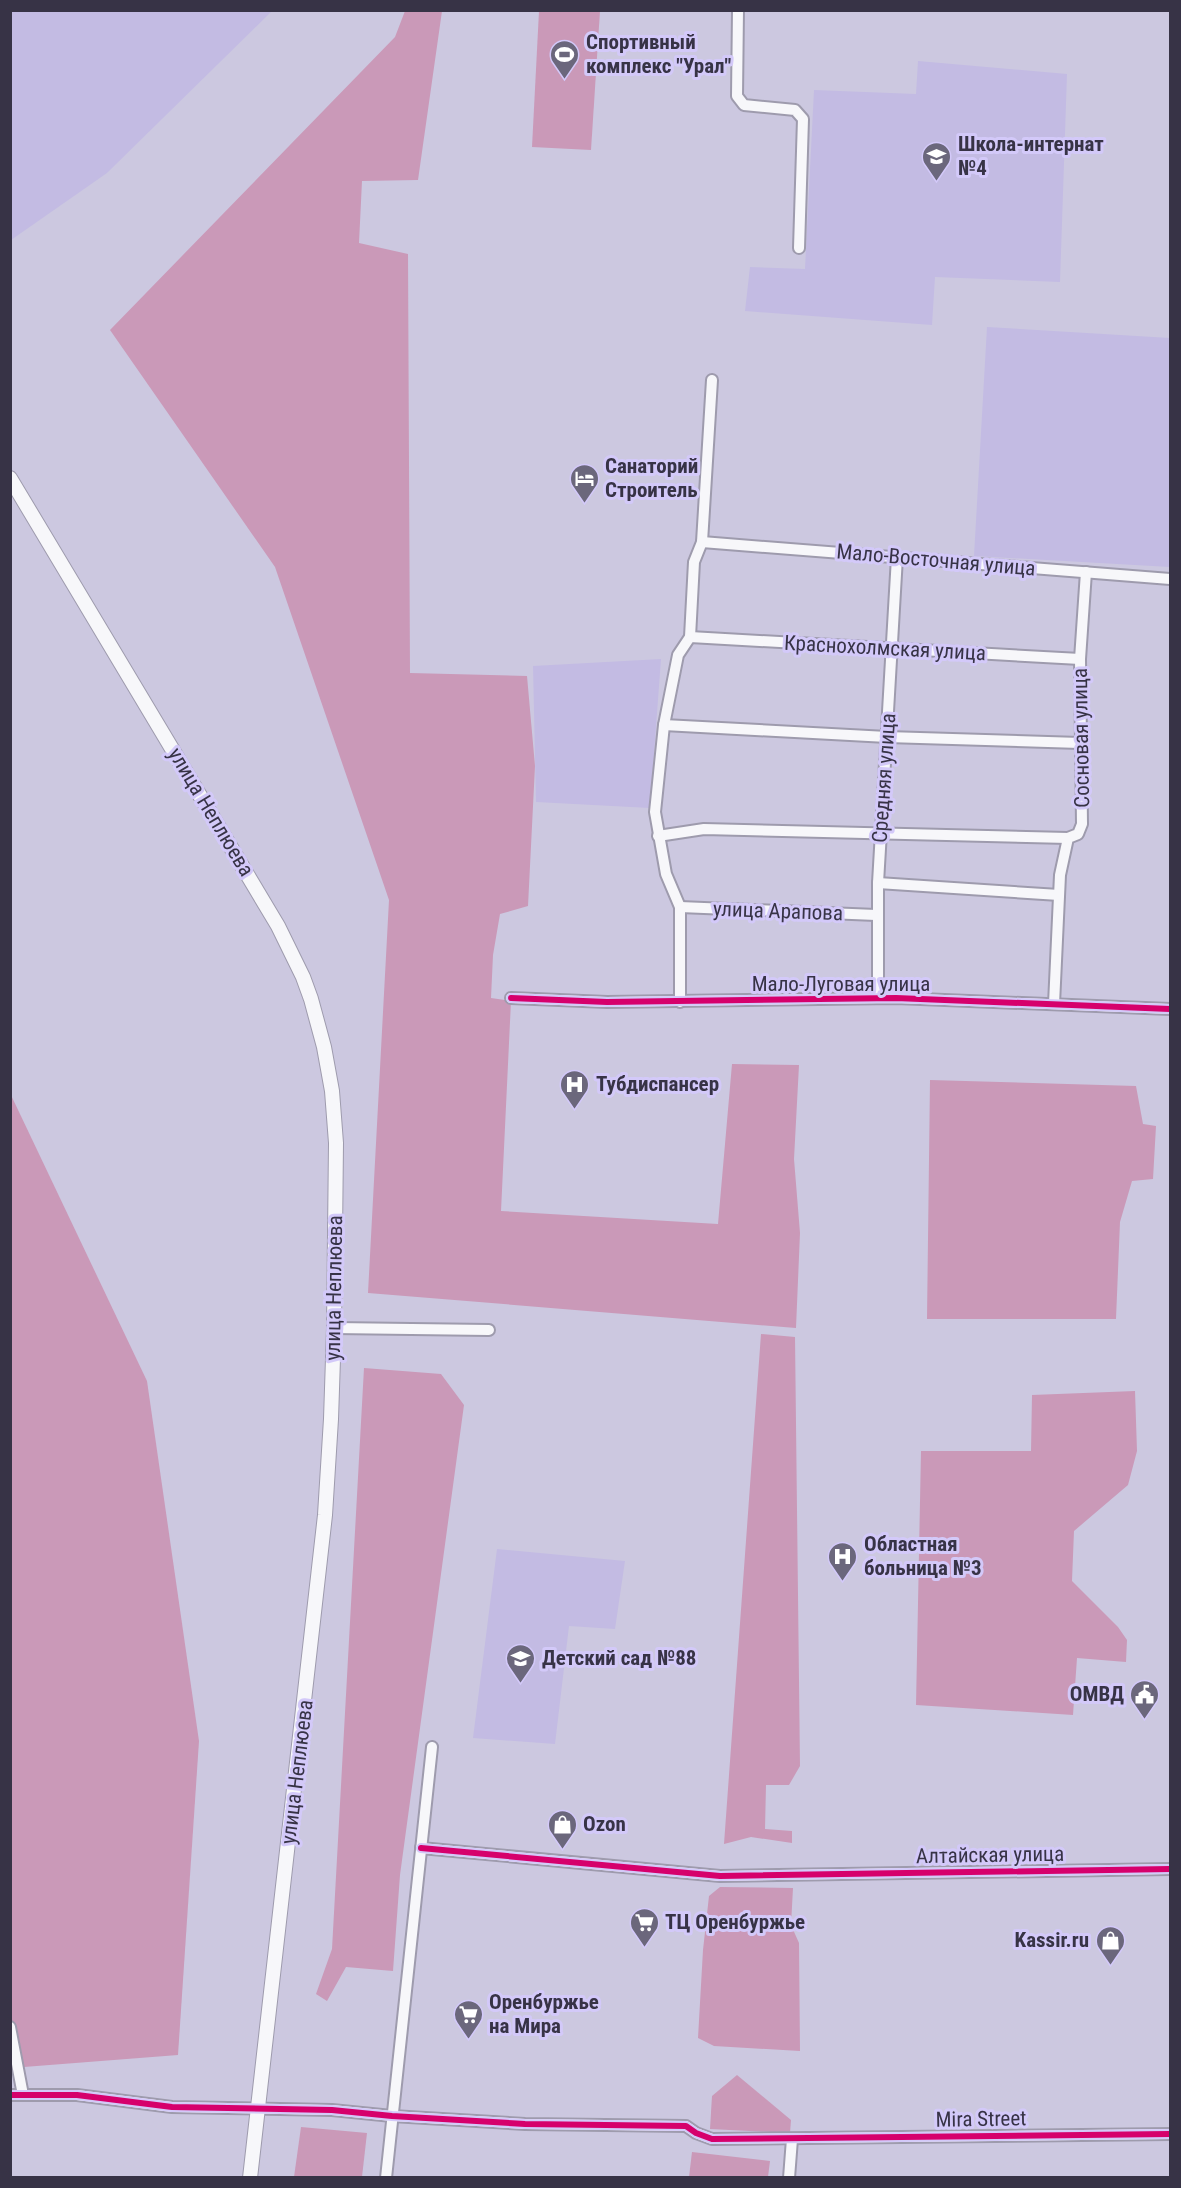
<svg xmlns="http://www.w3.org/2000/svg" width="1181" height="2188" font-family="'Roboto Condensed',sans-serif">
<rect width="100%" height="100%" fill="#ccc8e0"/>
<g fill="#c3bbe3">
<path d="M11,10H272V11L107,173L11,240Z"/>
<path d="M918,61L1067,74L1060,282L935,277L932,325L745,311L750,267L805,269L814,90L916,94Z"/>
<path d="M987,327L1170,338V567L974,556Z"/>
<path d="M661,659L650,808L536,802L533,666Z"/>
<path d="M497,1549L625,1561L615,1629L569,1626L555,1744L473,1738Z"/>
</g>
<g fill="#ca99b8">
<path d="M405,11H442L418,180L362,181L359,243L408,254L410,673L527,676L535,766L528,906L500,914L493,955L491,998L511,1001L501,1211L718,1224L732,1064L799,1065L794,1159L800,1233L796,1328L368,1293L389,900L275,567L110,330L395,37Z"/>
<path d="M539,11H600L591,150L532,147Z"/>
<path d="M930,1080L1136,1086L1143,1124L1156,1126L1153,1179L1132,1181L1120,1222L1116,1319H927Z"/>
<path d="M10,1093L147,1381L199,1741L178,2055L11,2068Z"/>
<path d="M761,1334L795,1337L800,1766L789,1785H766L765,1829L792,1831V1843L751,1837L724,1844Z"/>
<path d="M364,1368L441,1374L464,1405L400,1875L393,1971L346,1967L327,2001L316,1994L332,1949Z"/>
<path d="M1135,1391L1137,1451L1128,1485L1074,1531L1072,1581L1118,1627L1127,1640L1126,1662L1077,1658L1073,1715L916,1705L921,1451H1031L1032,1395Z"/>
<path d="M720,1887L793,1888L791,1925L799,1943L800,2051L714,2046L698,2038L703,1950L709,1896Z"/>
<path d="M737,2075L791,2120L790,2133L710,2129L712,2096Z"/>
<path d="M301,2127L367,2133L362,2177H294Z"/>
<path d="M692,2152L770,2161L768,2177H689Z"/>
</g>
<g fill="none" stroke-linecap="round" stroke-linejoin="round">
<defs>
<g id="minor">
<path d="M738,10L737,96L744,105L795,110L803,119L799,248"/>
<path d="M702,542L1170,579"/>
<path d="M690,637L1080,659"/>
<path d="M664,725L887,737L1080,743"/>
<path d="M658,836L704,829L1068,838"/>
<path d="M878,883L1059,895"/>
<path d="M680,907L876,915"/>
<path d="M511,998L607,1002L896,998L1170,1009"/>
<path d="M878,998V883L897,557"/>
<path d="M680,1002V907L666,874L655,812L664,725L678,655L690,637L694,562L702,542L712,380"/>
<path d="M1054,1004L1060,875L1068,838L1078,834L1082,824L1080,659L1086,572"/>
<path d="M334,1328L489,1330"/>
<path d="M421,1848L720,1876L1170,1869"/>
<path d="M10,2027L23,2095"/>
<path d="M10,2095H77L172,2107L332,2110L392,2116L525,2124L686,2126L696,2133L712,2139L1170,2134"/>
<path d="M386,2178L432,1747"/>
<path d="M789,2178L792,2139"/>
</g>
<path id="secondary" d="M10,478L278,926L303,977L311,999L324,1047L332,1091L336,1143L334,1328L331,1419L325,1515L250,2178"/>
</defs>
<use href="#minor" stroke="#9e9bad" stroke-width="14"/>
<use href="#secondary" stroke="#9e9bad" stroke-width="16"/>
<use href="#minor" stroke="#f7f7fa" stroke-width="10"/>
<use href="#secondary" stroke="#f7f7fa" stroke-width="14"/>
<defs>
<g id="cycleway">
<path d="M511,998L607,1002L896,998L1170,1009"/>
<path d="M421,1848L720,1876L1170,1869"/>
<path d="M10,2095H77L172,2107L332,2110L392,2116L525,2124L686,2126L696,2133L712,2139L1170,2134"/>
</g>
</defs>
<use href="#cycleway" stroke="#d3c9f9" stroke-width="10"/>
<use href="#cycleway" stroke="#d6006c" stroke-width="6"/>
</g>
<defs>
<symbol id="stadium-pin" viewBox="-11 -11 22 30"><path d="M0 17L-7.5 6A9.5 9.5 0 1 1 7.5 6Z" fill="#6b677c" stroke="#d3c9f9"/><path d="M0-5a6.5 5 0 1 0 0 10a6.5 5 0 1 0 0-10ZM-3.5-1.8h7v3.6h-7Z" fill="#fff"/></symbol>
<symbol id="school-pin" viewBox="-11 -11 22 30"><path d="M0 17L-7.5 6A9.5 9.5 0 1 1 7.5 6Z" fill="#6b677c" stroke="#d3c9f9"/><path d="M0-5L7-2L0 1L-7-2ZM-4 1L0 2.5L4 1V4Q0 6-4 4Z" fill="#fff"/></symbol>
<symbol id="hotel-pin" viewBox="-11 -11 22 30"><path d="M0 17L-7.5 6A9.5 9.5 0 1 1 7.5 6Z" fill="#6b677c" stroke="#d3c9f9"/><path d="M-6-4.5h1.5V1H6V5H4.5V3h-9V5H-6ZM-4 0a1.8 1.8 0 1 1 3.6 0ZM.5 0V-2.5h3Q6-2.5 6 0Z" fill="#fff"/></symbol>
<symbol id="hospital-pin" viewBox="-11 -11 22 30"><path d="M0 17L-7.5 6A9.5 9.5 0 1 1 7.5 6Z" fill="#6b677c" stroke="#d3c9f9"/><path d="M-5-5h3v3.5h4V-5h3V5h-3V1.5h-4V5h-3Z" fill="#fff"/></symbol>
<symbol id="civic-pin" viewBox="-11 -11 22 30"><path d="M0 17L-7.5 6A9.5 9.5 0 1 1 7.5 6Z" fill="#6b677c" stroke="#d3c9f9"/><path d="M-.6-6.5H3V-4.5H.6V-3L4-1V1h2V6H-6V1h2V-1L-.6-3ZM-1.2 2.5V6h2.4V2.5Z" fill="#fff"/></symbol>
<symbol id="shop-pin" viewBox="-11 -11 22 30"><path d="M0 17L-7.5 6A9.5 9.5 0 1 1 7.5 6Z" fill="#6b677c" stroke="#d3c9f9"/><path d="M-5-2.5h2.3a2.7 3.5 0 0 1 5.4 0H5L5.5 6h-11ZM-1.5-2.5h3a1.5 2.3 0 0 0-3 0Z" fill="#fff"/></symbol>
<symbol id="supermarket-pin" viewBox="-11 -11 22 30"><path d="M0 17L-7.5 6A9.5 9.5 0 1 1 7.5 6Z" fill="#6b677c" stroke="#d3c9f9"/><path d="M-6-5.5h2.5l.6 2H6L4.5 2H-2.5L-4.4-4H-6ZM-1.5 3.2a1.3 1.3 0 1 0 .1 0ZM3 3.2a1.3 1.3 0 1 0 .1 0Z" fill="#fff"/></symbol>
</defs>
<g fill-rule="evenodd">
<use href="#stadium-pin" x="548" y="38" width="33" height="45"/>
<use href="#school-pin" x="920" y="140" width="33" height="45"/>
<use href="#hotel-pin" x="568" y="462" width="33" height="45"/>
<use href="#hospital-pin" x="558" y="1068" width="33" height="45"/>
<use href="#hospital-pin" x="826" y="1540" width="33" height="45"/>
<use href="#school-pin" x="504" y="1642" width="33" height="45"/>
<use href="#civic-pin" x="1128" y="1678" width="33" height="45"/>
<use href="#shop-pin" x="546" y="1808" width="33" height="45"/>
<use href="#supermarket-pin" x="628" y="1906" width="33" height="45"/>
<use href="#shop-pin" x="1094" y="1924" width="33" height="45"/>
<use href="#supermarket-pin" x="452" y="1998" width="33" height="45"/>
</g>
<g text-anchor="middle" stroke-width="6" stroke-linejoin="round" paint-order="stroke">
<g font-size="21" font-weight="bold" fill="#373346" stroke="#d3c9f9" text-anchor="start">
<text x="586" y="49">Спортивный<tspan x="586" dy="24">комплекс "Урал"</tspan></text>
<text x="958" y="151">Школа-интернат<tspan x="958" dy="24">№4</tspan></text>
<text x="605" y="473">Санаторий<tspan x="605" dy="24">Строитель</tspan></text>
<text x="596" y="1091">Тубдиспансер</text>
<text x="864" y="1551">Областная<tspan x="864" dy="24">больница №3</tspan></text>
<text x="542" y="1665">Детский сад №88</text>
<text x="1124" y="1701" text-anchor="end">ОМВД</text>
<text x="583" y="1831">Ozon</text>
<text x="665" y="1929">ТЦ Оренбуржье</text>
<text x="1089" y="1947" text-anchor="end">Kassir.ru</text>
<text x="489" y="2009">Оренбуржье<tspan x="489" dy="24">на Мира</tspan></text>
</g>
<g font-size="21" fill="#373346" stroke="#d3c9f9">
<text transform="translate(936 560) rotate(5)" y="7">Мало-Восточная улица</text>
<text transform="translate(885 648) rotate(3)" y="7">Краснохолмская улица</text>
<text transform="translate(1081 738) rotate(-91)" y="7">Сосновая улица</text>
<text transform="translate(884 778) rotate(-86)" y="7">Средняя улица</text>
<text transform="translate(211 812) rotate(59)" y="7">улица Неплюева</text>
<text transform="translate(778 911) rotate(2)" y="7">улица Арапова</text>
<text x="841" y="991">Мало-Луговая улица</text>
<text transform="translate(334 1288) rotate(-89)" y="7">улица Неплюева</text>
<text transform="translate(297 1772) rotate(-83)" y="7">улица Неплюева</text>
<text transform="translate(990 1855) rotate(-1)" y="7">Алтайская улица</text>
<text transform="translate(981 2119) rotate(-1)" y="7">Mira Street</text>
</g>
</g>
<rect width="1181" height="2188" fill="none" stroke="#373346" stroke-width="24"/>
</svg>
